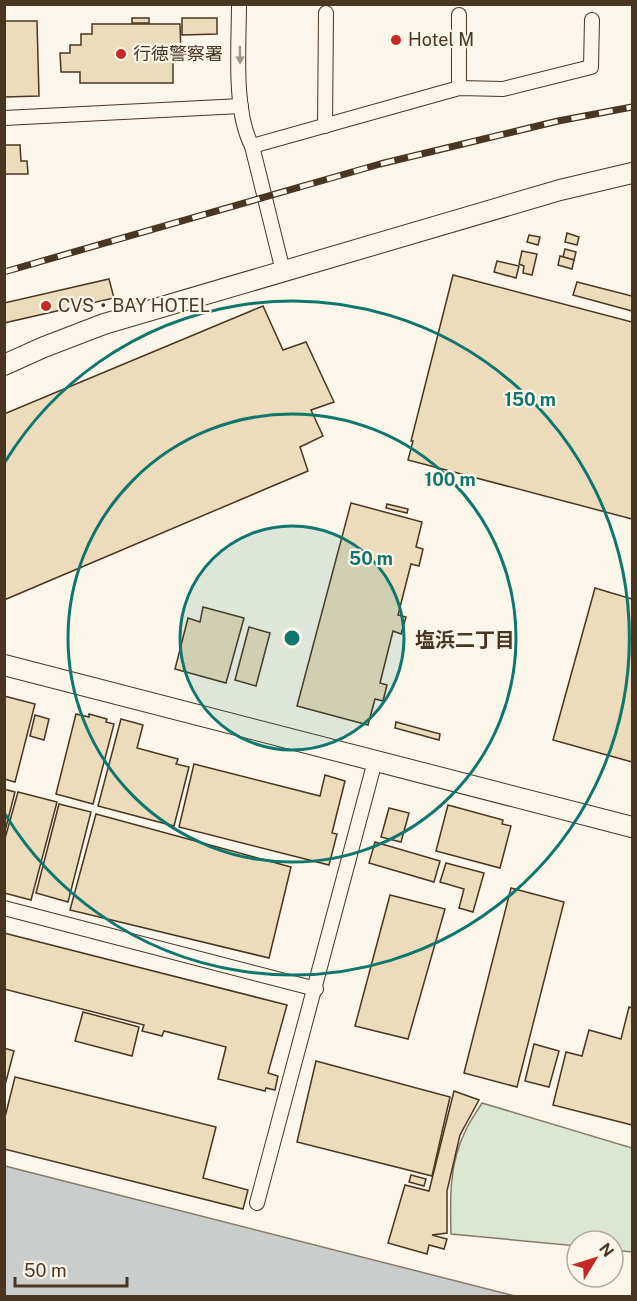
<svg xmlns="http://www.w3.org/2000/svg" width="637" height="1301" font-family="'Public Sans','Noto Sans JP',sans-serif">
<rect width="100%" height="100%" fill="#fbf6e9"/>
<path fill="#dce7d0" stroke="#887966" stroke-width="1.5" d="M482,1103L632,1148V1252L613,1250V1241H577V1246L451,1234C450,1200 449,1164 465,1132C469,1122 476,1113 482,1103Z"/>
<path fill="#c9cecd" stroke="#887966" stroke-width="1.5" d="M5,1166L515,1296H5Z"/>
<g fill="#ecdcbc" stroke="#4a3520" stroke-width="1.5">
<rect x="132" y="18" width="17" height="5"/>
<path d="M182,18H217V34L182,35Z"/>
<path d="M4,21H37L39,96L4,97Z"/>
<path d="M92,24H180L181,54H173V83H80V72H61L60,53H70V45H81V34H92Z"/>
<path d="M4,145H20L21,161H27L28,174H4Z"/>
<path d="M567,233L579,237L577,245L565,242Z"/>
<path d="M529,235L540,237L538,245L527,242Z"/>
<path d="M565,249L576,252L574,260L563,257Z"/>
<path d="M522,251L537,254L532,275L523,273L524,266L519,264Z"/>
<path d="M560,256L574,260L572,269L558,265Z"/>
<path d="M497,261L519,266L516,278L494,272Z"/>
<path d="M453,275L632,322V519L408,460L413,441H411Z"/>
<path d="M109,279L114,298L4,323V303Z"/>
<path d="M577,282L632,296V311L573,295Z"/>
<path d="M263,306L283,350L306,342L334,402L311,410L323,436L300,447L308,471L4,600V414Z"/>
<path d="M351,503L422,522L416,547L423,549L419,566L411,564L398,615L406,617L401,634L393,631L380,683L387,685L383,701L375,699L368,725L297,706Z"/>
<path d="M387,504L408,509L407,513L386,508Z"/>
<path d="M595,588L632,599V762L553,740Z"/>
<path d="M203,607L244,618L226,683L175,669L188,618L200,622Z"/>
<path d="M249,627L270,633L256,686L235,680Z"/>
<path d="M4,696L35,704L15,782L4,779Z"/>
<path d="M76,714L89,717V714L107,719L106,722L114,724L93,804L56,794Z"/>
<path d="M35,715L49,719L44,740L30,736Z"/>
<path d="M121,719L143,725L137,748L178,759L176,764L189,767L174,826L98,806Z"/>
<path d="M396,722L440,734L439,740L395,728Z"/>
<path d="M194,764L320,796L325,775L345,781L332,833L337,834L329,865L179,827Z"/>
<path d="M4,789L15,792L4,835Z"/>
<path d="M18,792L57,802L31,900L4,893V842Z"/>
<path d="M59,804L91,812L68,902L36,893Z"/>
<path d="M448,805L503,820L502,824L511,826L500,868L436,851Z"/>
<path d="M389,808L409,813L401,842L381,837Z"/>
<path d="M96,814L291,867L269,958L70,910Z"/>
<path d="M375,842L440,861L434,882L369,863Z"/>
<path d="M446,863L484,873L473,912L459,908L464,889L440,882Z"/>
<path d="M511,888L564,902L517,1087L464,1073Z"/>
<path d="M390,895L445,909L408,1039L355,1026Z"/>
<path d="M4,933L287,1005L268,1073L278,1076L275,1090L266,1088L265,1091L218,1079L226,1047L164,1031L162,1036L142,1031L144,1025L4,989Z"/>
<path d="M629,1007L632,1008V1125L553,1105L566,1052L582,1056L589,1030L621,1039Z"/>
<path d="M83,1012L139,1027L132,1056L75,1041Z"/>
<path d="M534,1044L559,1051L549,1087L525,1081Z"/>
<path d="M4,1048L14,1051L4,1089Z"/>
<path d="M316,1061L450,1097L432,1176L297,1142Z"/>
<path d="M15,1077L216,1127L203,1178L248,1190L243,1209L4,1149V1121Z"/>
<path d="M454,1091L479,1100L460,1135L447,1191V1233L432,1235L447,1239L444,1249L429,1245L427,1254L388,1243L405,1185L429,1191Z"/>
<path d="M411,1175L426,1179L424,1186L409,1182Z"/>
</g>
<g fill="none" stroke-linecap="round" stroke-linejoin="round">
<defs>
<g id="street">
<path d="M239,4C239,45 233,111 252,146L283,271"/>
<path d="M459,15V88"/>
<path d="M4,118L241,106"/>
<path d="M325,126L326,13"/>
<path d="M252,146L459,88L503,89L591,67L592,20"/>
<path d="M4,908L316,989"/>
<path d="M257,1203L375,761"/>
</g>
<g id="secondary">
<path d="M4,365L44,347L104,324L560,190L632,173"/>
<path d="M4,665L632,827"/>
</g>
</defs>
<use href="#street" stroke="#4a3520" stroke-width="16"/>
<use href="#secondary" stroke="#4a3520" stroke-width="22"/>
<use href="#street" stroke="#fbf6e9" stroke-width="14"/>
<use href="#secondary" stroke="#fbf6e9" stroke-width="20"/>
<defs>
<path id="rail" d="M4,272L380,164L558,121L632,107"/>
</defs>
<use href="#rail" stroke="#4a3520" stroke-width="7"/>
<use href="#rail" stroke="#fbf6e9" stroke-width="4.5" stroke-dasharray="14" stroke-linecap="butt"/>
</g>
<defs><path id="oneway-solid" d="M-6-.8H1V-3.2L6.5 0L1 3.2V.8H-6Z" transform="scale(1.5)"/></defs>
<use fill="#a29684" href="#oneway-solid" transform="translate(240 55) rotate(89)"/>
<circle cx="292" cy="638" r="112" fill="#0f766e" fill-opacity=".12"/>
<g fill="none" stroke="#0f766e" stroke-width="3">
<circle cx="292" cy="638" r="112"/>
<circle cx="292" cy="638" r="224"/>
<path d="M5 462A337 337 0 1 1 5 814"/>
</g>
<g fill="#c62828" stroke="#fbf6e9" stroke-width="2">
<circle cx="396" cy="40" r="6"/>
<circle cx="121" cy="54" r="6"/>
<circle cx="46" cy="306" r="6"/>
</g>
<g text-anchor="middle" stroke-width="4.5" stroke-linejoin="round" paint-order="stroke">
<g font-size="18" fill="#4a3520" stroke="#fbf6e9" text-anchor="start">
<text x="408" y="46">Hotel M</text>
<text x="133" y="60">行徳警察署</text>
<text x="58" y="312">CVS・BAY HOTEL</text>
</g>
<g font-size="20" font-weight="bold" fill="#4a3520" stroke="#fbf6e9">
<text x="465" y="647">塩浜二丁目</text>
</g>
</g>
<circle cx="292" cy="638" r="9" fill="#0f766e" stroke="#fbf6e9" stroke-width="3"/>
<g font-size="18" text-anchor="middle" font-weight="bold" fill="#0f766e" stroke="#fbf6e9" stroke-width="4.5" stroke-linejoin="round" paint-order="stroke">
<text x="530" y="406">150 m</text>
<text x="450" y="486">100 m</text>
<text x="371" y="565">50 m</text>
</g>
<rect width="637" height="1301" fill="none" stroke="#4a3520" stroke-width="12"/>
<g transform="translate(595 1259) rotate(52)"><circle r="28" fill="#fbf6e9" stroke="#b4a999" stroke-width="1.5"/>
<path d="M0-4.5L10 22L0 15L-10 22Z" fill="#c62828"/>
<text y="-9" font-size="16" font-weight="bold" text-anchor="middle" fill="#4a3520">N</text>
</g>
<path d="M15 1277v9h112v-9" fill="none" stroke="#4a3520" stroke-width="3"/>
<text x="24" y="1277" font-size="18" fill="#4a3520" stroke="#fbf6e9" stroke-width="4.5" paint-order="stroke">50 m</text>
</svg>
